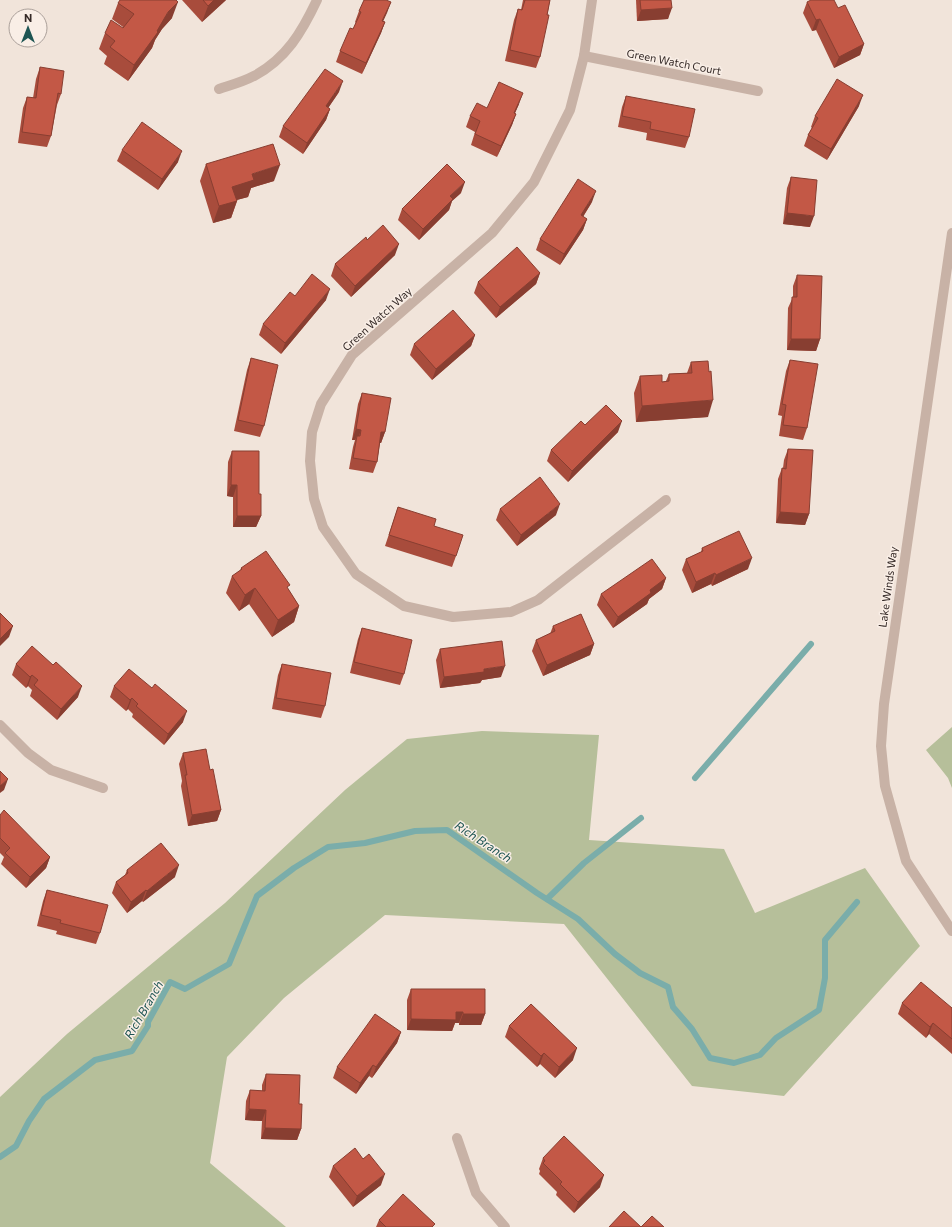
<svg xmlns="http://www.w3.org/2000/svg" width="952" height="1227" font-family="Commissioner,sans-serif">
<rect width="100%" height="100%" fill="#f1e4da"/>
<g fill="#b6bf9a">
<path d="M952,727V788L948,778L926,750Z"/>
<path d="M482,731L599,735L589,840L724,849L755,913L865,868L920,946L784,1096L692,1086L564,924L385,915L284,998L227,1057L210,1163L286,1227H0V1097L67,1034L225,903L345,790L407,739Z"/>
</g>
<g fill="none" stroke-linecap="round" stroke-linejoin="round">
<g stroke="#7aadaa" stroke-width="6">
<path d="M695,778L811,644"/>
<path d="M547,899L584,863L641,818"/>
<path d="M0,1157L16,1146L29,1121L44,1099L95,1060L132,1051L148,1026V1022L170,982L185,989L229,964L257,896L294,868L328,847L365,843L415,831L447,830L537,893L578,919L615,954L640,973L668,987L673,1007L692,1029L710,1058L734,1063L760,1055L776,1038L819,1010L825,978V940L857,902"/>
</g>
<g stroke="#c8b2a6" stroke-width="10">
<path d="M592,0L584,56L570,110L534,182L492,233L352,355L321,404L312,432L310,461L314,499L323,527L356,574L404,606L453,617L511,612L538,600L666,500"/>
<path d="M584,56L758,91"/>
<path d="M219,89C231,85 243,82 254,76C286,59 302,32 317,0"/>
<path d="M0,725L28,753L51,770L103,788"/>
<path d="M457,1138L476,1193L505,1227"/>
</g>
<path stroke="#c8b2a6" stroke-width="10" d="M952,233L884,704L881,746L885,786L906,861L952,931"/>
</g>
<g fill="#a84c3c">
<path d="M182,0H226L202,22Z"/>
<path d="M523,0H550L540,57L536,68L505,61L514,20L518,9L521,10Z"/>
<path d="M636,0H671L668,19L637,21Z"/>
<path d="M391,2L383,21L385,22L381,33L362,74L336,62L340,51L353,29L356,23L355,22L359,11Z"/>
<path d="M807,2L838,8L864,44L860,55L834,68L816,30L812,31L803,13Z"/>
<path d="M118,3L172,18L162,29L155,40L152,48L128,81L104,64L107,56L99,49L105,33L123,28V27L112,19Z"/>
<path d="M40,67L61,94L57,105L51,136L47,147L18,143L23,108L27,97L33,98L36,79Z"/>
<path d="M339,92L328,108L330,109L326,120L303,154L279,137L283,126Z"/>
<path d="M626,96L689,137L685,148L646,140L647,133L618,127L622,107Z"/>
<path d="M519,104L515,113L516,114L512,125L497,157L471,145L475,132L466,127L470,116L487,108Z"/>
<path d="M859,106L827,160L804,146L808,135L812,128L811,127L815,116Z"/>
<path d="M122,150L178,162L158,190L117,161Z"/>
<path d="M206,164L274,181L251,188L248,197L236,200L237,201L231,218L213,223L200,181Z"/>
<path d="M791,177L810,227L783,224L787,188Z"/>
<path d="M461,193L452,201L449,210L419,240L398,220L402,209Z"/>
<path d="M592,202L583,217L587,219L583,230L560,265L536,250L540,239Z"/>
<path d="M367,240L395,255L351,297L331,276L335,264Z"/>
<path d="M540,273L536,284L496,318L474,293L478,282Z"/>
<path d="M797,275L820,339L816,351L787,350L788,308L793,297V286Z"/>
<path d="M295,296L326,300L281,354L259,335L263,324Z"/>
<path d="M475,335L471,346L432,380L410,355L414,344Z"/>
<path d="M251,358L264,426L260,437L234,431L247,370Z"/>
<path d="M790,360L807,428L803,440L779,436L782,416L778,415L786,371Z"/>
<path d="M691,362L708,417L636,422L634,393L640,376L662,382L666,381L669,374L687,373Z"/>
<path d="M362,393L385,432L381,443H380L377,462L373,473L349,469L353,447L355,440H352L358,404Z"/>
<path d="M585,425L618,432L568,482L547,461L551,450Z"/>
<path d="M788,449L809,514L805,525L776,523L778,479L782,468H783L784,460Z"/>
<path d="M232,451L259,494L261,516L256,527H233V497L227,496L228,462Z"/>
<path d="M398,507L434,526L456,556L452,567L385,546Z"/>
<path d="M500,509L556,515L517,546L496,520Z"/>
<path d="M702,548L748,569L712,586L711,584L692,593L682,570L686,559L701,552Z"/>
<path d="M241,568L288,589L299,606L294,622L272,637L249,604L239,611L226,593L232,576L240,571Z"/>
<path d="M666,578L662,589L649,599L647,604L613,628L597,605L601,594Z"/>
<path d="M553,626L594,644L590,655L543,676L532,651L536,640L550,634Z"/>
<path d="M362,628L404,674L400,685L350,673L358,639Z"/>
<path d="M440,649L501,677L482,680L480,683L440,688L436,660Z"/>
<path d="M16,664L78,697L57,720L30,696L32,690L28,686L26,688L12,675Z"/>
<path d="M282,664L325,706L321,718L272,709L278,675Z"/>
<path d="M114,686L183,722L164,745L132,717L133,714L128,709L126,711L110,697Z"/>
<path d="M183,753L210,770L221,810L217,821L188,826L181,786L182,781L179,764Z"/>
<path d="M0,815L50,857L46,868L26,888L1,864L4,857L0,853Z"/>
<path d="M127,870L175,877L143,902L142,901L127,913L112,893L116,882L125,875Z"/>
<path d="M47,890L100,933L96,944L56,934L57,931L37,926L43,901Z"/>
<path d="M411,989L485,1014L481,1025H459V1023H455L452,1031L407,1030V1000Z"/>
<path d="M902,1003L952,1008V1054L929,1034L926,1038L898,1014Z"/>
<path d="M509,1026L573,1060L555,1078L540,1064L537,1067L505,1037Z"/>
<path d="M401,1032L397,1043L372,1078L369,1076L356,1094L333,1078L337,1067Z"/>
<path d="M266,1074L299,1104L301,1129L297,1140L261,1139L262,1121L245,1120L246,1101L250,1090L262,1091V1085Z"/>
<path d="M543,1158L600,1187L574,1213L556,1195L557,1192L539,1174L540,1171L539,1169Z"/>
<path d="M333,1166L381,1185L353,1207L329,1177Z"/>
<path d="M379,1220L434,1227H376Z"/>
</g>
<g fill="#883e31">
<path d="M214,0H226L202,22L208,6Z"/>
<path d="M178,2L172,18L162,29L155,40L152,48L128,81L134,65L168,12Z"/>
<path d="M391,2L387,13L378,32L382,21Z"/>
<path d="M672,8L668,19L637,21L641,10Z"/>
<path d="M820,19L816,30L812,31L816,20Z"/>
<path d="M385,22L381,33L362,74L366,63Z"/>
<path d="M864,44L860,55L834,68L839,57Z"/>
<path d="M343,81L339,92L322,117L326,106Z"/>
<path d="M523,93L519,104L510,124L514,113Z"/>
<path d="M863,95L859,106L827,160L831,149Z"/>
<path d="M330,109L326,120L303,154L307,143Z"/>
<path d="M516,114L512,125L497,157L501,146Z"/>
<path d="M182,151L178,162L158,190L162,179Z"/>
<path d="M280,165L274,181L251,188L248,197L226,203L232,187L252,174Z"/>
<path d="M465,182L461,193L452,201L449,210L419,240L423,229L450,196Z"/>
<path d="M596,191L592,202L577,226L581,215Z"/>
<path d="M237,201L231,218L213,223L219,206Z"/>
<path d="M787,213L814,216L810,227L783,224Z"/>
<path d="M587,219L583,230L560,265L564,254Z"/>
<path d="M399,244L395,255L351,297L355,286Z"/>
<path d="M540,273L536,284L496,318L500,307Z"/>
<path d="M330,289L326,300L281,354L285,343Z"/>
<path d="M475,335L471,346L432,380L436,369Z"/>
<path d="M791,339H820L816,351L787,350Z"/>
<path d="M713,400L708,417L636,422L642,406Z"/>
<path d="M622,421L618,432L568,482L572,471Z"/>
<path d="M356,429L361,430L357,441V436L355,440H352Z"/>
<path d="M381,432H385L381,443H377Z"/>
<path d="M231,485H237L233,497L227,496Z"/>
<path d="M560,504L556,515L517,546L521,535Z"/>
<path d="M780,512L809,514L805,525L776,523Z"/>
<path d="M237,516H261L256,527H233Z"/>
<path d="M752,558L748,569L712,586L716,575Z"/>
<path d="M715,573L711,584L692,593L696,582Z"/>
<path d="M666,578L662,589L649,599L647,604L613,628L618,617L650,590Z"/>
<path d="M255,588L249,604L239,611L245,595Z"/>
<path d="M299,606L294,622L272,637L278,620Z"/>
<path d="M13,626L9,637L0,646V639Z"/>
<path d="M594,644L590,655L543,676L547,665Z"/>
<path d="M505,666L501,677L482,680L480,683L440,688L444,677L484,669Z"/>
<path d="M32,675L28,686L26,688L30,677Z"/>
<path d="M82,686L78,697L57,720L61,709Z"/>
<path d="M132,698L128,709L126,711L130,700Z"/>
<path d="M187,711L183,722L164,745L168,734Z"/>
<path d="M8,779L4,790L0,793V786Z"/>
<path d="M221,810L217,821L188,826L192,815Z"/>
<path d="M50,857L46,868L26,888L30,877Z"/>
<path d="M179,865L175,877L143,902L147,891Z"/>
<path d="M146,890L142,901L127,913L131,902Z"/>
<path d="M456,1012H463L459,1023H455L452,1031L407,1030L411,1019Z"/>
<path d="M463,1014H485L481,1025H459Z"/>
<path d="M933,1023L929,1034L926,1038L930,1027Z"/>
<path d="M401,1032L397,1043L372,1078L376,1067Z"/>
<path d="M577,1048L573,1060L555,1078L559,1067Z"/>
<path d="M544,1053L540,1064L537,1067L541,1056Z"/>
<path d="M373,1065L369,1076L356,1094L360,1083Z"/>
<path d="M249,1109L266,1110L262,1121L245,1120Z"/>
<path d="M265,1128L301,1129L297,1140L261,1139Z"/>
<path d="M385,1174L381,1185L353,1207L357,1196Z"/>
<path d="M604,1175L600,1187L574,1213L578,1202Z"/>
</g>
<g fill="#c35846" stroke="#883e31">
<path d="M120,0H176L178,2L168,12L157,31L158,32L134,65L110,47L115,41L105,33L111,20L123,28L134,14L118,3Z"/>
<path d="M203,0H214L208,6Z"/>
<path d="M364,0H386L391,2L382,21L385,22L366,63L340,51L350,28L353,29L361,12L359,11Z"/>
<path d="M525,0H550L547,15H549L540,57L510,50L518,9L522,10Z"/>
<path d="M640,0H671L672,8L641,10Z"/>
<path d="M811,0H834L838,8L845,5L864,44L839,57L820,19L816,20L807,2Z"/>
<path d="M40,67L64,71L61,94L58,93L51,136L22,132L27,97L36,98Z"/>
<path d="M325,69L343,81L326,106L330,109L307,143L283,126Z"/>
<path d="M837,79L863,95L831,149L808,135L818,118L815,116Z"/>
<path d="M499,82L523,93L514,113L516,114L501,146L475,134L480,121L470,116L477,103L487,108Z"/>
<path d="M626,96L695,109L689,137L650,129L651,122L622,116Z"/>
<path d="M142,122L182,151L162,179L122,150Z"/>
<path d="M273,144L280,165L252,174L254,180L232,187L237,201L219,206L206,164Z"/>
<path d="M447,164L465,182L450,196L453,199L423,229L402,209Z"/>
<path d="M791,177L817,180L814,216L787,213Z"/>
<path d="M578,179L596,191L581,215L587,219L564,254L540,239Z"/>
<path d="M383,225L399,244L355,286L335,264L366,237L367,240Z"/>
<path d="M517,247L540,273L500,307L478,282Z"/>
<path d="M312,274L330,289L285,343L263,324L290,292L295,296Z"/>
<path d="M797,275L822,276L820,339H791L792,297H797Z"/>
<path d="M453,310L475,335L436,369L414,344Z"/>
<path d="M251,358L278,365L264,426L238,420Z"/>
<path d="M790,360L818,364L807,428L783,425L786,405L782,404Z"/>
<path d="M708,361L709,372L711,371L713,400L642,406L640,376L662,375V382L669,381V374L692,373L691,362Z"/>
<path d="M362,393L391,398L385,432H381L377,462L353,458L357,436H360L361,430L356,429Z"/>
<path d="M606,405L622,421L572,471L551,450L581,421L585,425Z"/>
<path d="M788,449L813,450L809,514L780,512L782,468L786,469Z"/>
<path d="M232,451H259V494H261V516H237V485H231Z"/>
<path d="M540,477L560,504L521,535L500,509Z"/>
<path d="M398,507L436,519L434,526L463,535L456,556L389,535Z"/>
<path d="M739,531L752,558L716,575L715,573L696,582L686,559L703,551L702,548Z"/>
<path d="M266,551L290,585L287,587L299,606L278,620L255,588L245,595L232,576L242,569L241,568Z"/>
<path d="M652,559L666,578L650,590L651,593L618,617L601,594Z"/>
<path d="M0,613L13,626L0,639Z"/>
<path d="M581,614L594,644L547,665L536,640L555,631L553,626Z"/>
<path d="M362,628L412,640L404,674L354,662Z"/>
<path d="M502,641L505,666L484,669V672L444,677L440,649Z"/>
<path d="M32,646L53,665L56,662L82,686L61,709L34,685L38,680L32,675L30,677L16,664Z"/>
<path d="M282,664L331,673L325,706L276,698Z"/>
<path d="M129,669L152,688L155,684L187,711L168,734L136,706L138,704L132,698L130,700L114,686Z"/>
<path d="M206,749L210,770L213,769L221,810L192,815L185,775H187L183,753Z"/>
<path d="M0,771L8,779L0,786Z"/>
<path d="M4,810L50,857L30,877L5,853L10,848L0,838V815Z"/>
<path d="M161,843L179,865L147,891L146,890L131,902L116,882L128,873L127,870Z"/>
<path d="M47,890L108,905L100,933L60,923L61,920L41,915Z"/>
<path d="M921,982L952,1008V1039L933,1023L930,1027L902,1003Z"/>
<path d="M411,989H485V1014H463V1012H456V1020L411,1019Z"/>
<path d="M531,1004L577,1048L559,1067L544,1053L541,1056L509,1026Z"/>
<path d="M375,1014L401,1032L376,1067L373,1065L360,1083L337,1067Z"/>
<path d="M266,1074L300,1075L299,1104H302L301,1129L265,1128L266,1110L249,1109L250,1090L265,1091Z"/>
<path d="M564,1136L604,1175L578,1202L560,1184L562,1182L543,1163L545,1161L543,1158Z"/>
<path d="M355,1148L363,1159L369,1154L385,1174L357,1196L333,1166Z"/>
<path d="M403,1194L435,1224L432,1227H386L379,1220Z"/>
<path d="M624,1211L641,1227L652,1216L664,1227H609Z"/>
</g>
<g text-anchor="middle" stroke-width="3" stroke-linejoin="round" paint-order="stroke">
<g font-size="11" fill="#352a27" stroke="#f9eee6">
<text transform="translate(674 62) rotate(11)" y="4">Green Watch Court</text>
<text transform="translate(377 319) rotate(-42)" y="4">Green Watch Way</text>
<text transform="translate(888 587) rotate(-82)" y="4">Lake Winds Way</text>
</g>
<g font-size="12" font-style="italic" fill="#1e5553" stroke="#f9eee6">
<text transform="translate(483 842) rotate(33)" y="4">Rich Branch</text>
<text transform="translate(144 1010) rotate(-60)" y="4">Rich Branch</text>
</g>
</g>
<g transform="translate(28 28)"><circle r="19" fill="#f9eee6" stroke="#aba09a"/>
<path d="M0-3L7 15L0 10L-7 15Z" fill="#1e5553"/>
<text y="-6" font-size="11" font-weight="bold" text-anchor="middle" fill="#352a27">N</text>
</g>
</svg>
